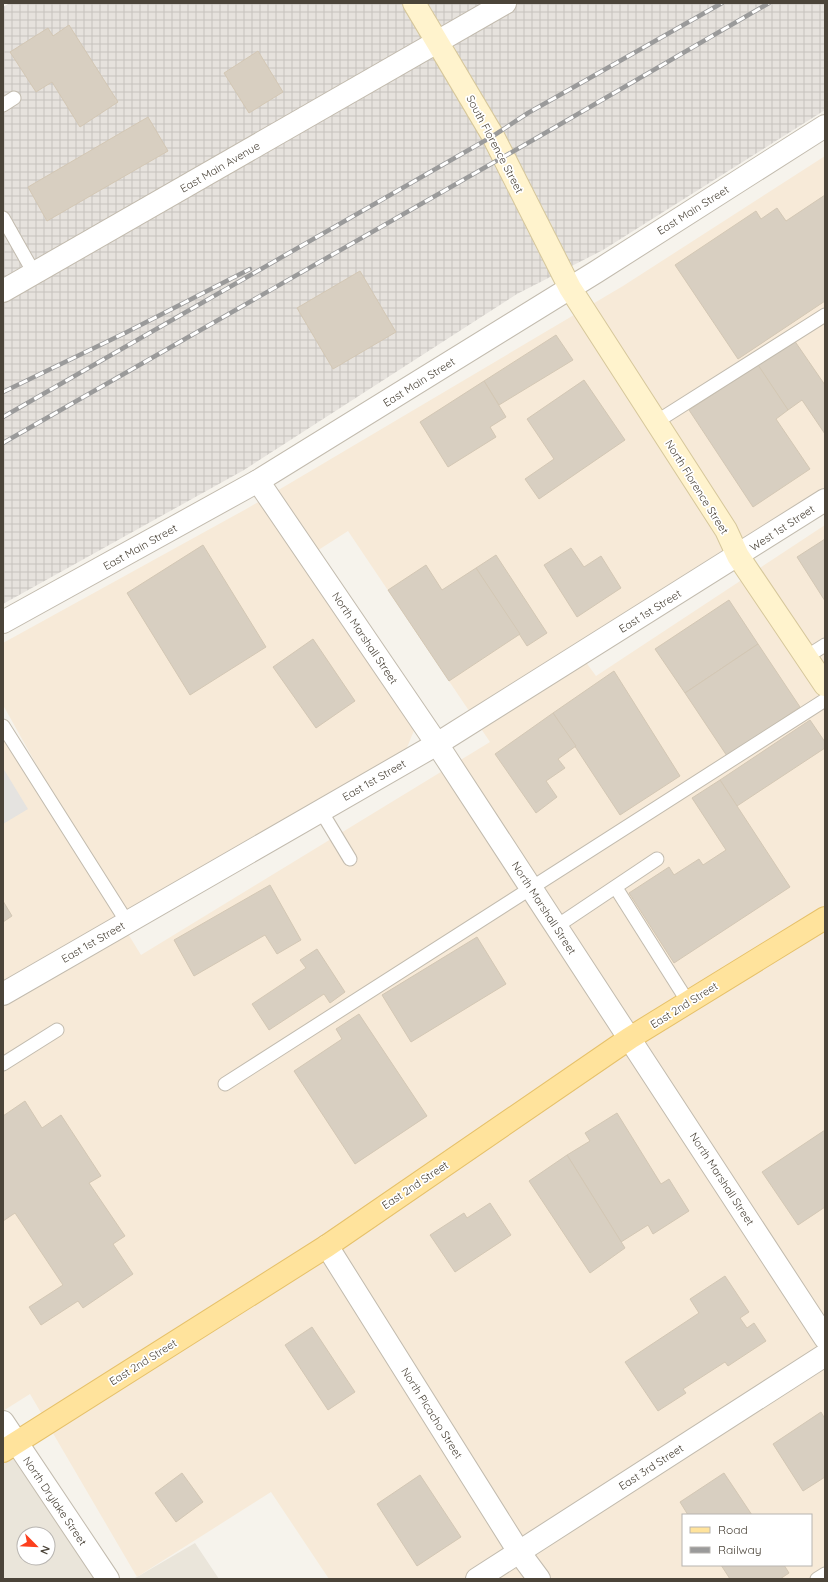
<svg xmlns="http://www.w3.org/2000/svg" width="828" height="1582" font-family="Quicksand,sans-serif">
<defs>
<pattern id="industrial-grid" width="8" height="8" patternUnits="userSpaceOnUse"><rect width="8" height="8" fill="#e6e2dd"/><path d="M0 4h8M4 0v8" fill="none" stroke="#c7c3be"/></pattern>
</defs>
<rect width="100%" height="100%" fill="#f6f3ec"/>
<g fill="#eae5da" fill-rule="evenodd">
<path d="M16,1443L108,1579H3V1451ZM24,1534H48V1558H24Z"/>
<path d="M195,1543L219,1579H133L137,1577Z"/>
</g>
<path fill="#f7ead8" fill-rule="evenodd" d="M825,156V500L580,654L596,676L825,525V1579H329L271,1492L137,1577L30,1394L3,1411V730L141,955L490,742L348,531L309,556L419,718L400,765L125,923L3,705V643L248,508L623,286ZM683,1515H811V1565H683Z"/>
<path fill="url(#industrial-grid)" d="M10,3H825V110L603,250L517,294L244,470L3,604V7Z"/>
<path fill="#e5e3e0" d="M3,768L28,809L3,824Z"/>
<g fill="#d8cfc1" stroke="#d3c7b4">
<path d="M69,25L118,102L80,127L52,82L36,92L10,52L48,28L53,36Z"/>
<path d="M258,51L283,92L249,113L224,73Z"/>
<path d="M148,117L168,151L47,221L28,187Z"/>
<path d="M825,195V301L738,359L675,265L756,211L761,219L777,208L786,221Z"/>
<path d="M360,271L396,332L333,369L297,308Z"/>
<path d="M556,335L573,360L499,405L484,381Z"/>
<path d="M794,340L825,385V434L802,400L788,410L758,365Z"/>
<path d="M758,365L788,410L776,419L810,469L753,507L689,410Z"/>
<path d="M584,380L625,440L539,499L525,479L554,459L527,419Z"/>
<path d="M484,381L506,417L490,427L496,437L448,467L420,422Z"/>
<path d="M825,539V601L797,557Z"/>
<path d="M203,545L266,647L190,695L127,593Z"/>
<path d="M571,548L584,567L601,556L621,588L577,617L544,565Z"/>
<path d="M496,555L547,633L527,646L476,568Z"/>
<path d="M426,565L442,590L476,568L520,634L449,681L388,590Z"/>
<path d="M729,600L758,644L685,693L655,649Z"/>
<path d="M313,639L355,701L316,728L273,667Z"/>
<path d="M758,644L800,707L727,756L685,693Z"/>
<path d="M614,671L680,776L620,815L553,713Z"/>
<path d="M553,713L576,746L558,759L565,768L546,781L557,797L536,813L495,754Z"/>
<path d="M810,720L825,742V748L737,806L720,780Z"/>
<path d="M720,780L790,887L674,963L629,893L669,867L674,875L699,859L703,865L726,850L692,798Z"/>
<path d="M270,885L301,940L277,954L265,935L194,976L174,940Z"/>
<path d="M3,901L12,916L3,922Z"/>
<path d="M477,937L506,984L411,1042L382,995Z"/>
<path d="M317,949L345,992L330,1003L324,994L269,1030L252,1004L306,968L300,960Z"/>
<path d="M359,1014L427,1116L355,1164L294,1071L342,1039L336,1029Z"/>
<path d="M25,1101L42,1128L61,1115L101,1176L89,1183L125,1236L113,1244L133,1274L83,1308L78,1301L41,1325L29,1307L63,1285L15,1213L3,1221V1116Z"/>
<path d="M617,1113L661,1184L669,1179L689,1211L653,1234L648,1225L621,1242L567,1155L590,1141L585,1133Z"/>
<path d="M825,1130V1207L798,1225L762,1172Z"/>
<path d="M567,1155L625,1248L590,1273L529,1181Z"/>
<path d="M490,1203L511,1235L455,1272L430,1235L464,1213L467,1218Z"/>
<path d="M725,1276L749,1312L740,1318L747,1328L754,1323L766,1341L728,1366L725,1362L683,1389L686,1393L658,1411L625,1362L699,1313L690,1299Z"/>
<path d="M312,1327L355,1392L328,1410L285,1345Z"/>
<path d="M821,1412L825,1419V1477L803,1491L773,1444Z"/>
<path d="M182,1473L203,1502L176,1522L155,1493Z"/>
<path d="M724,1473L752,1515H688L680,1502Z"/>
<path d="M420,1475L461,1537L417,1566L377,1504Z"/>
<path d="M721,1565H784L789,1573L780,1579H730Z"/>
</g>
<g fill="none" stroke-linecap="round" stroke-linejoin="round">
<defs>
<g id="lane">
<path d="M3,105L14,98"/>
<path d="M3,218L34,273"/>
<path d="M656,422L825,315"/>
<path d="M806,657L825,645"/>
<path d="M3,726L127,922"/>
<path d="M321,811L350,859"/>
<path d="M616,888L688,1002"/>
<path d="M557,926L657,859"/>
<path d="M3,1064L57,1030"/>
<path d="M225,1084L825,700"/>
<path d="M817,1579L825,1574"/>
</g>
<g id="street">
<path d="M3,291L505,3"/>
<path d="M258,481L437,744L825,1338"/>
<path d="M3,622L258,481L596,272L825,126"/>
<path d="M3,994L437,744L825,500"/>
<path d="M327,1246L519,1552L539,1579"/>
<path d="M3,1422L108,1579"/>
<path d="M477,1579L825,1355"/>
</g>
<path id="secondary" d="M414,3L493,136L570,288L726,530L738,556L825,685"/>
<path id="primary" d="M3,1451L327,1246L630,1038L825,918"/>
</defs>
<use href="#lane" stroke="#c2bbae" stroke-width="15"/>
<use href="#street" stroke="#c2bbae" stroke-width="24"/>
<use href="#secondary" stroke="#d6c79b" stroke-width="24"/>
<use href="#primary" stroke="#e6c16a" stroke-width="24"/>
<use href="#lane" stroke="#fff" stroke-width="13"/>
<use href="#street" stroke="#fff" stroke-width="22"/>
<use href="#secondary" stroke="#fff3cd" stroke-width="22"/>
<use href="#primary" stroke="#ffe39c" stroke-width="22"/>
<defs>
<g id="rail">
<path d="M3,392L125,333L250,269"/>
<path d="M3,417L493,136L528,113L722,3"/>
<path d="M3,443L540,136L769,3"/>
</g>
</defs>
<use href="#rail" stroke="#9a9a9a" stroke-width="4.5"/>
<use href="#rail" stroke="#fff" stroke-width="3" stroke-dasharray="9" stroke-linecap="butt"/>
</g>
<g text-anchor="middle" stroke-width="3.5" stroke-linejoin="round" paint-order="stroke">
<g font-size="11" fill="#4b4439" stroke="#fff">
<text transform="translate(495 144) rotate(62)" y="4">South Florence Street</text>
<text transform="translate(220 167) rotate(-30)" y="4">East Main Avenue</text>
<text transform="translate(693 210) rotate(-32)" y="4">East Main Street</text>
<text transform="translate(419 382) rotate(-32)" y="4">East Main Street</text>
<text transform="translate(697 487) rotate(58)" y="4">North Florence Street</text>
<text transform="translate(782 528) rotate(-33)" y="4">West 1st Street</text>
<text transform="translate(140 547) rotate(-29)" y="4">East Main Street</text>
<text transform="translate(650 611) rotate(-32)" y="4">East 1st Street</text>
<text transform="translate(365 638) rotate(56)" y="4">North Marshall Street</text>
<text transform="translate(374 780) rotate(-30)" y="4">East 1st Street</text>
<text transform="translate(544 908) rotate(57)" y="4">North Marshall Street</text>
<text transform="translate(93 942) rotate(-30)" y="4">East 1st Street</text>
<text transform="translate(684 1005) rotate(-32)" y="4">East 2nd Street</text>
<text transform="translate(722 1179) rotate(57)" y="4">North Marshall Street</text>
<text transform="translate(415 1185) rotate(-34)" y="4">East 2nd Street</text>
<text transform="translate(143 1362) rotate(-32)" y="4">East 2nd Street</text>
<text transform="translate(432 1413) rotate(58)" y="4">North Picacho Street</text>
<text transform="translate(651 1467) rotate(-33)" y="4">East 3rd Street</text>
<text transform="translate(55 1501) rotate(56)" y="4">North Drylake Street</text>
</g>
</g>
<rect width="828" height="1582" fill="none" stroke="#4b4439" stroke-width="8"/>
<rect x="682" y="1514" width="130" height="52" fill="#ffffff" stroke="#b7b4b0"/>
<rect x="690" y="1527" width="20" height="6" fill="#ffe39c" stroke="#b7b4b0"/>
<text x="718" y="1534" font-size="12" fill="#4b4439">Road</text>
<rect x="690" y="1547" width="20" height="6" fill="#9a9a9a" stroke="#b7b4b0"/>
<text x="718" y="1554" font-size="12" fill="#4b4439">Railway</text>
<g transform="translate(36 1546) rotate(114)"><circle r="19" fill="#ffffff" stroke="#b7b4b0"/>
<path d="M0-3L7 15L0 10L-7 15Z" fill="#fc3f1d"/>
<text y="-6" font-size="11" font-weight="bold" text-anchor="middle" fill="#4b4439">N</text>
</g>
</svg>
